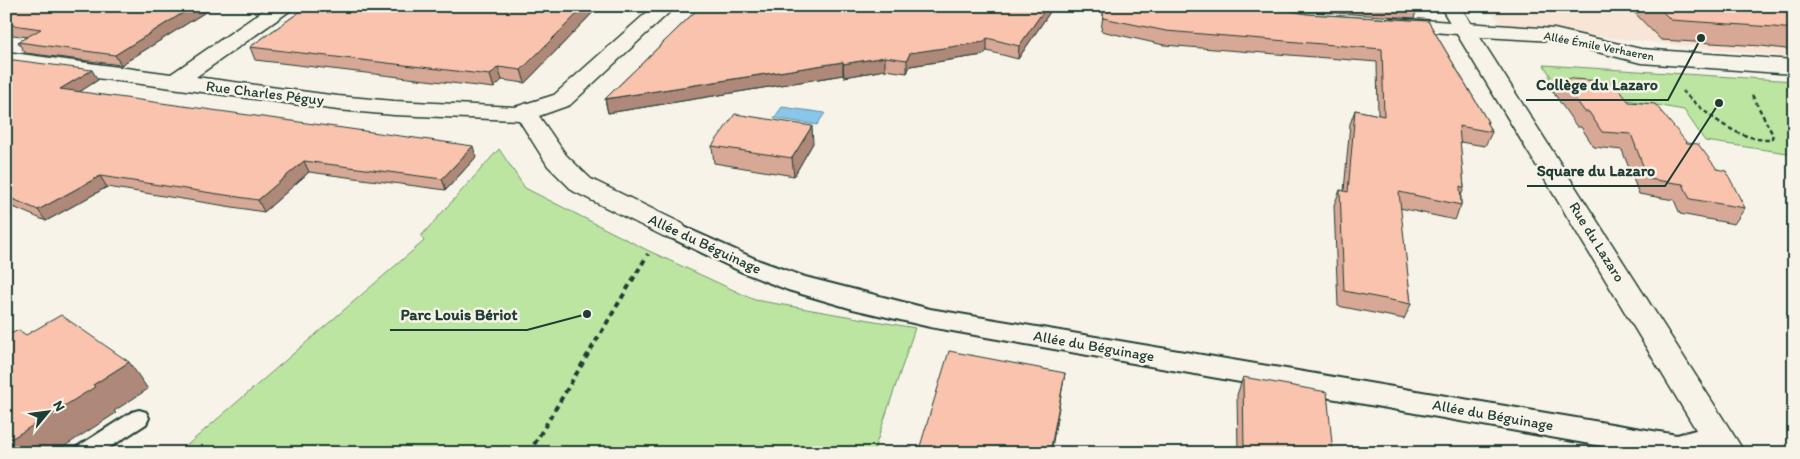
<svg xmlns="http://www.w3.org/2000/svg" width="1800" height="459" font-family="Itim,sans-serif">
<rect width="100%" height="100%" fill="#f7f3e8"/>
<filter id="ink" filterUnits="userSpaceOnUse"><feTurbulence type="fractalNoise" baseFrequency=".02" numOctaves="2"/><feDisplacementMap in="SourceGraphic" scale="10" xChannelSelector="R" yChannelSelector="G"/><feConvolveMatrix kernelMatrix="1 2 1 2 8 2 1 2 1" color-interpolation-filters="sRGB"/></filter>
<g filter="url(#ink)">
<path fill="#f8e5d6" d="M1488,6H1794V58L1532,29L1503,27Z"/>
<g fill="#bce5a1" stroke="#6e916a">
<path d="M1544,65L1794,81V154L1705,141L1684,110L1605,96L1553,92L1541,77H1551Z"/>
<path d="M499,149L525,188L649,251L755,300L915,328L873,453H178L424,241L421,236Z"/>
</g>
<path fill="#8ac5ea" stroke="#5f8fa1" d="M782,107L825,113L817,125L774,118Z"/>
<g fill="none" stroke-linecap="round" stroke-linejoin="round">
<defs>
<path id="service" d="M139,410L146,412L149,418L146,424L101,453H74L77,447L132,412Z"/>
<path id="pedestrian" d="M673,222L760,261L805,277L930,309L1677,435L1718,424L1728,428L1733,436L1728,444L1700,453H1641L930,327L853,309L788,290L742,272L665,235L661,230L665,225Z"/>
<g id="minor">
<path d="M270,6H294L291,10L196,77L338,96L394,101L515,107L554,95L654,6H676L570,105L539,116L566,155L591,179L683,224L687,230L683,236L673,239L663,236L573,191L548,166L519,120L394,115L338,110L6,66V52L171,74Z"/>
<path d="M1393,18L1554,29L1641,49L1794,60V74L1641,63L1554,41L1465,36L1457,34L1386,28L1383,24L1386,20Z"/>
</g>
<path id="tertiary" d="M1440,6H1460L1745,453H1710Z"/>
</defs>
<use href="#service" stroke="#1f3d34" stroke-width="4"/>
<use href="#pedestrian" stroke="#1f3d34" stroke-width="4"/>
<use href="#minor" stroke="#1f3d34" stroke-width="3"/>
<use href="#tertiary" stroke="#1f3d34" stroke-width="3"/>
<path stroke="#1f3d34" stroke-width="2.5" stroke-dasharray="4.5 3" stroke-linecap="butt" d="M1682,91C1707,114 1735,140 1771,140L1773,135L1751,93"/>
<path stroke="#1f3d34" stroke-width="4" stroke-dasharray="5.5 4.5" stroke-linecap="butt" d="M529,453L648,254"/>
<use href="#service" fill="#f7f3e8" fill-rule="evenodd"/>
<use href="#pedestrian" fill="#f7f3e8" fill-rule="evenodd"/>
<use href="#minor" fill="#f7f3e8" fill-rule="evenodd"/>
<use href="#tertiary" fill="#f7f3e8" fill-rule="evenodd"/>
</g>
<g fill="#d6a895" stroke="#1f3d34">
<path d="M6,6H215L121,65L25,53L18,42L28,37L6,34Z"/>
<path d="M308,6H599L525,83L502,80L494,88L255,60L250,47Z"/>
<path d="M701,6H1054L1018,59L987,51L983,55L910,66L907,73L885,70L844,77L843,75L608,113L605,99Z"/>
<path d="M1104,6H1264L1307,14L1428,21L1488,122L1487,124L1492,132L1485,146L1460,142L1464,188L1461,196V205L1455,220L1400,208L1411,304L1404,319L1338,306L1334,205L1340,190L1344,191L1350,124L1355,110L1378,115L1377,62L1164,45L1101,31Z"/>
<path d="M1278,6H1418L1414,18L1304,11Z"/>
<path d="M1628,6H1794V50L1761,46L1661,40Z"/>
<path d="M6,59L98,80L79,92L476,157L446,190L309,172L264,212L107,187L46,221L6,204Z"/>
<path d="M1560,78L1629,102L1687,143L1745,208L1734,224L1680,214L1674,200L1639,194L1622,150L1594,147L1581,127H1577L1553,92Z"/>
<path d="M813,143L794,176L714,163L712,146Z"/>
<path d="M1243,377L1333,453H1238L1237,395Z"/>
</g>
<g fill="#ae8879" stroke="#1f3d34">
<path d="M194,6H215L121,65L115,55Z"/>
<path d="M585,6H599L525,83L521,70Z"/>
<path d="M1047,6H1054L1018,59L1019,46Z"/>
<path d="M987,38V51L983,55L910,66L907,73V60L910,53Z"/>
<path d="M885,57V70L844,77L843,64Z"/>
<path d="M843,62V75L608,113L605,99Z"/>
<path d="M498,67L502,80L494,88L490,75Z"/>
<path d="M92,70L98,80L67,100L60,89Z"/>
<path d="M812,126L813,143L794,176L792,158Z"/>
<path d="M473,146L476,157L446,190L442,179Z"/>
<path d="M304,161L309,172L264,212L258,200Z"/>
<path d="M100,176L107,187L46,221L38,210Z"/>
<path d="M129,362L148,389L114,411L116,413L54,453H6V442L93,385Z"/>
<path d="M1065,373L1051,453H1050Z"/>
</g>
<g fill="#f9c3ad" stroke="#1f3d34">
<path d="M6,6H194L115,55L18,42L41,29L6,24Z"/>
<path d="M308,6H585L521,70L498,67L490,75L250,47Z"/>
<path d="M701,6H1047L1019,46L987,38L984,42L910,53L907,60L885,57L843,64V62L605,99Z"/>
<path d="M1104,6H1264L1307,14L1428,21L1488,122H1486L1492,132L1459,126L1464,188L1460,186L1461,205L1399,192L1411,304L1344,291L1340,190L1348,192L1355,110L1384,116L1382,49L1166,31L1103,18Z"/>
<path d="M1657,6H1794V29L1773,27L1671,20Z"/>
<path d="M6,59L92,70L60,89L473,146L442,179L304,161L258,200L100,176L38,210L6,196Z"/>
<path d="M1560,78L1613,82L1629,102L1655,104L1687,143L1698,144L1717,169L1726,171L1745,208L1690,199L1683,184L1648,179L1631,134L1602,132L1589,112H1585Z"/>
<path d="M735,114L812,126L792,158L712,146Z"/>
<path d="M61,315L129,362L93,385L95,387L6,442V336L19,330L26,335Z"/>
<path d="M949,351L1065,373L1050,453H918Z"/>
<path d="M1243,377L1327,392L1333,453H1244Z"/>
</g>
</g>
<g text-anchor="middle" stroke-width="5" stroke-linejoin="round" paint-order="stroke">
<g font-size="12" fill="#1f3d34" stroke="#f7f3e8">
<text transform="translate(1599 46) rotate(11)" y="4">Allée Émile Verhaeren</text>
</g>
<g font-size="15" fill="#1f3d34" stroke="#f7f3e8">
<text transform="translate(265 93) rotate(7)" y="5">Rue Charles Péguy</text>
<text transform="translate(1597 242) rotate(58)" y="5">Rue du Lazaro</text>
<text transform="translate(705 244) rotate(25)" y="5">Allée du Béguinage</text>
<text transform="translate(1094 346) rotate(10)" y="5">Allée du Béguinage</text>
<text transform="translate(1493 415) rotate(10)" y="5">Allée du Béguinage</text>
</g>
</g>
<path fill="none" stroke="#1f3d34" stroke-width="2" d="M1701 38L1668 100H1526M1719 103L1665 186H1527M587 314L527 330H390"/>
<g fill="#1f3d34" stroke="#f7f3e8" stroke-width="2">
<circle cx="1701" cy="38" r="5"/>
<circle cx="1719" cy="103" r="5"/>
<circle cx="587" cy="314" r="5"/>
</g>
<g font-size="16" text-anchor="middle" font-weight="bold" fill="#1f3d34" stroke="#f7f3e8" stroke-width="5" stroke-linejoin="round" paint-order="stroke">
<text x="1597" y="90">Collège du Lazaro</text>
<text x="1596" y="176">Square du Lazaro</text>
<text x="459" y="320">Parc Louis Bériot</text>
</g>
<rect width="1800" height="459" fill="none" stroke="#f7f3e8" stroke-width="25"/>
<rect x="12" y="12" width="1775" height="434" fill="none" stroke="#1f3d34" stroke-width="2" filter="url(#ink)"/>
<g transform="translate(48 412) rotate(61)" stroke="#f7f3e8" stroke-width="4" paint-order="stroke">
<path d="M0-4L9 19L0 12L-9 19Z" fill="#1f3d34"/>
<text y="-8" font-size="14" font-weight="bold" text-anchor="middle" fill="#1f3d34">N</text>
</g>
</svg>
